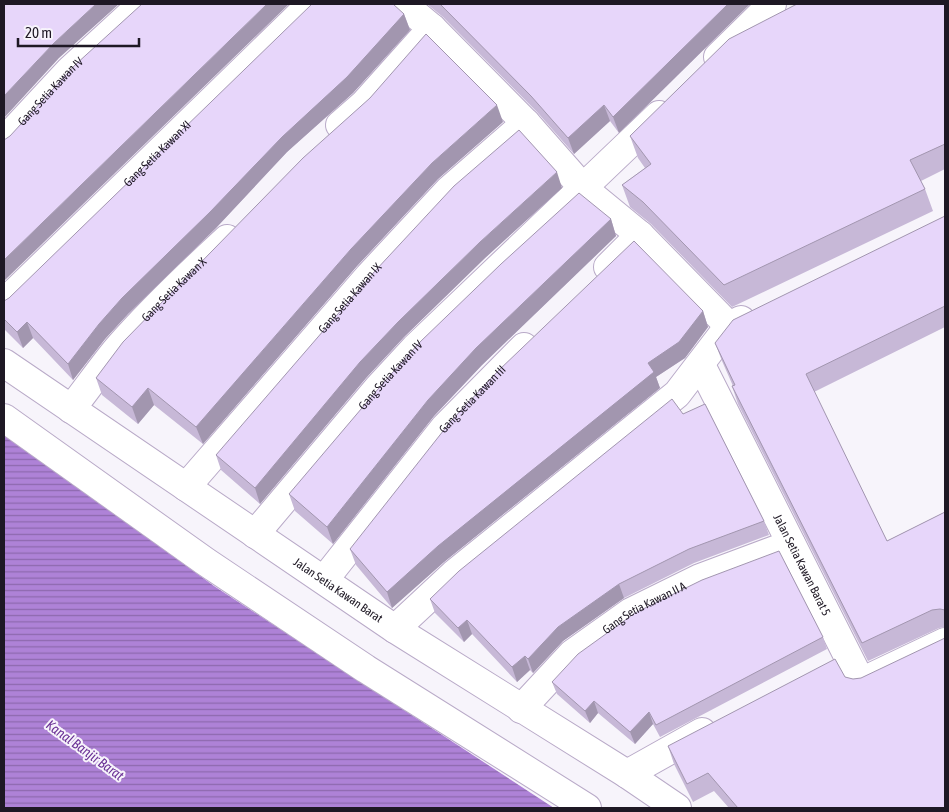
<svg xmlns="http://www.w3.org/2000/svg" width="949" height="812" font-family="'Asap Condensed',sans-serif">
<defs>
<pattern id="water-rules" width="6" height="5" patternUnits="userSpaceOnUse" patternTransform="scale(1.25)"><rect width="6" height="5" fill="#ae82d7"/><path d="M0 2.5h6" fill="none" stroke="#8d69ae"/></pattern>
</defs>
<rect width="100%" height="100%" fill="#f7f4fb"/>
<path fill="url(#water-rules)" d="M4,433L214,586L554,808H4Z"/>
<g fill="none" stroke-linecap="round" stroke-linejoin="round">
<defs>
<g id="street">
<path d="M403,4L432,28L526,123L584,189L640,235L729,326"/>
<path d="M718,57L772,4"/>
<path d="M340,125L364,104L432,28"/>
<path id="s1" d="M4,141L70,70L142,4"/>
<path d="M608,267L640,235"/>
<path id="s2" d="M4,303L311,4"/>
<path id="s3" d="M4,363L395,629L627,774L677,808"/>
<path id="s4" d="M701,365L861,682L945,642"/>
<path id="s5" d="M71,409C87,389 102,367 118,348C152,309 189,274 227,239"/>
<path id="s6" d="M186,487L369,276L449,190L526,123"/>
<path id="s7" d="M255,534L378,388L415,348L659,115"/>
<path id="s8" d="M324,580L445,427L524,347"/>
<path d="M395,629L454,574L677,394L729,326L741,320"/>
<path id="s9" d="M521,709L572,654L631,612L700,578L791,544"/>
<path d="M627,774L702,732"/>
</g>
<path id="secondary" d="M4,418L206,562L366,669L587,808"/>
</defs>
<use href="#street" stroke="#b9aac8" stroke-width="30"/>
<use href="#secondary" stroke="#b9aac8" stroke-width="30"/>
<use href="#street" stroke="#fff" stroke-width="28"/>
<use href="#secondary" stroke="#fff" stroke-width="28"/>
</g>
<g fill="#c7b8d7">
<path d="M427,4H750L619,133L610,121L574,154L537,112L443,17Z"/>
<path d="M945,4V169L921,181L925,189L933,211L732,307L651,224L630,207L622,185L645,168L638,158L630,136Z"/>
<path d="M404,14L410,30L353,93L287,152L216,228L128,314L105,339L73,380L33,338L23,348L4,329V301L9,298Z"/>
<path d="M503,122L438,179L357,266L203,444L154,405L138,424L102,395L96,378Z"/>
<path d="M562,188L485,258L404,337L366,378L260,504L221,470L216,455Z"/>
<path d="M945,216V327L814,392L887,541L945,512V627L939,628L868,661L738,404L732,386H733L722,361L715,343Z"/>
<path d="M611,219L616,236L482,365L434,416L333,544L295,511L289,494Z"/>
<path d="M703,311L708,327L685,358L656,377L660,388L444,562L392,608L356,565L350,549Z"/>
<path d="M683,414L764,521L769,535L694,563L624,598L563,641L533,673L530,670L517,682L472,634L464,642L435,613L430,599Z"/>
<path d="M823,637L827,649L660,737L653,724L635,744L598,713L590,723L557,694L552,682Z"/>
<path d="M845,677L945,808H729L714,791L693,802L674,764L668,746Z"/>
</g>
<g fill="#a296af">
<path d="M96,4H119L59,58L4,118V96L54,43Z"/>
<path d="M267,4H289L4,281V260Z"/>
<path d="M728,4H750L619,133L613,117Z"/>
<path d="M404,14L410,30L353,93L287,152L216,228L128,314L105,339L73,380L68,364L99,324L122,298Z"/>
<path d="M497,105L503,122L438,179L357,266L203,444L196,427L351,249L432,163Z"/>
<path d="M604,105L610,121L574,154L568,138Z"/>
<path d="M557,172L562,188L485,258L404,337L366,378L260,504L255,488L360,362L398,322L480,242Z"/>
<path d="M611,219L616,236L482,365L434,416L333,544L327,527L428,400L476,348Z"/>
<path d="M703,311L708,327L685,358L656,377L660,388L444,562L392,608L387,592L438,546L648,363Z"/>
<path d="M27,322L33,338L23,348L17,332Z"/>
<path d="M148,388L154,405L138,424L132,407Z"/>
<path d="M619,584L624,598L563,641L533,673L528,659L558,627Z"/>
<path d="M467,620L472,634L464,642L458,628Z"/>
<path d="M525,656L530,670L517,682L512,667Z"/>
<path d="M594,701L598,713L590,723L585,711Z"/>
<path d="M649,712L653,724L635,744L630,732Z"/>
</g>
<g fill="#e7d6fa" stroke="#a296af">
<path d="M4,4H96L54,43L4,96Z"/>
<path d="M142,4H267L4,260V140L10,136L75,65Z"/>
<path d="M312,4H393L404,14L347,77L282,137L210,212L122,298L99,324L68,364L27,322L17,332L4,319V301L9,298Z"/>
<path d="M440,4H728L613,117L604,105L568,138L531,96Z"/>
<path d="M797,4H945V144L910,160L925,189L724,285L643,202L622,185L651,164L630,136L729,39Z"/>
<path d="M426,34L497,105L432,163L351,249L196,427L148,388L132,407L96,378L123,342L303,158L370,98Z"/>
<path d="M519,130L557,172L480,242L398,322L360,362L255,488L216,455L375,271L454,186Z"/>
<path d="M579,193L611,219L476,348L428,400L327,527L289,494L384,382L420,342L501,264Z"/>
<path d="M945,216V306L806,374L887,541L945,512V610L940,609L932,610L862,643L732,386L735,385L715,343L733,320Z"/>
<path d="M634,241L703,311L679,342L648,363L654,372L438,546L387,592L350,549L451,421L498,371Z"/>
<path d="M672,399L683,414L705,404L764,521L689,549L619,584L558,627L528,659L525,656L512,667L467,620L458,628L430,599L459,571Z"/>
<path d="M779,551L823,637L656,725L649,712L630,732L594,701L585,711L552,682L578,654L635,613L702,580Z"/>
<path d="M945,638V808H738L708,773L687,784L668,746L835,659L845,677L853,679L861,678Z"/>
</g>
<g text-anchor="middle" stroke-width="4" stroke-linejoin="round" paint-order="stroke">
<g font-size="12" fill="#1e1824" stroke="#f7f4fb">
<text dy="4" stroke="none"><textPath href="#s1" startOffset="68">Gang Setia Kawan IV</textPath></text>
<text dy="4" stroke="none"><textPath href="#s2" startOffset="214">Gang Setia Kawan XI</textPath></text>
<text dy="4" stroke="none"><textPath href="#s5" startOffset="158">Gang Setia Kawan X</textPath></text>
<text dy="4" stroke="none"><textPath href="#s6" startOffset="250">Gang Setia Kawan IX</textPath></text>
<text dy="4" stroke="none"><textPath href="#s7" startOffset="209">Gang Setia Kawan IV</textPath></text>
<text dy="4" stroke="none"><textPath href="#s8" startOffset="234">Gang Setia Kawan III</textPath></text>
<text dy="4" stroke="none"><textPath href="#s4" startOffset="224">Jalan Setia Kawan Barat 5</textPath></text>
<text dy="4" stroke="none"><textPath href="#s3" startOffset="404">Jalan Setia Kawan Barat</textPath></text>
<text dy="4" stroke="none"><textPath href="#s9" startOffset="161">Gang Setia Kawan II A</textPath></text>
</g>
<g font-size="14" font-style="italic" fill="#6b3296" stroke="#f7f4fb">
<text transform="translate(85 750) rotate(36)" y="5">Kanal Banjir Barat</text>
</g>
</g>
<rect width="949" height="812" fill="none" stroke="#1e1824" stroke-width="10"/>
<path d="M18 38v8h121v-8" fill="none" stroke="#1e1824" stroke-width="2.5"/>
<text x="25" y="38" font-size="15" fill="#1e1824" stroke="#f7f4fb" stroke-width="4" paint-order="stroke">20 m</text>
</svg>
